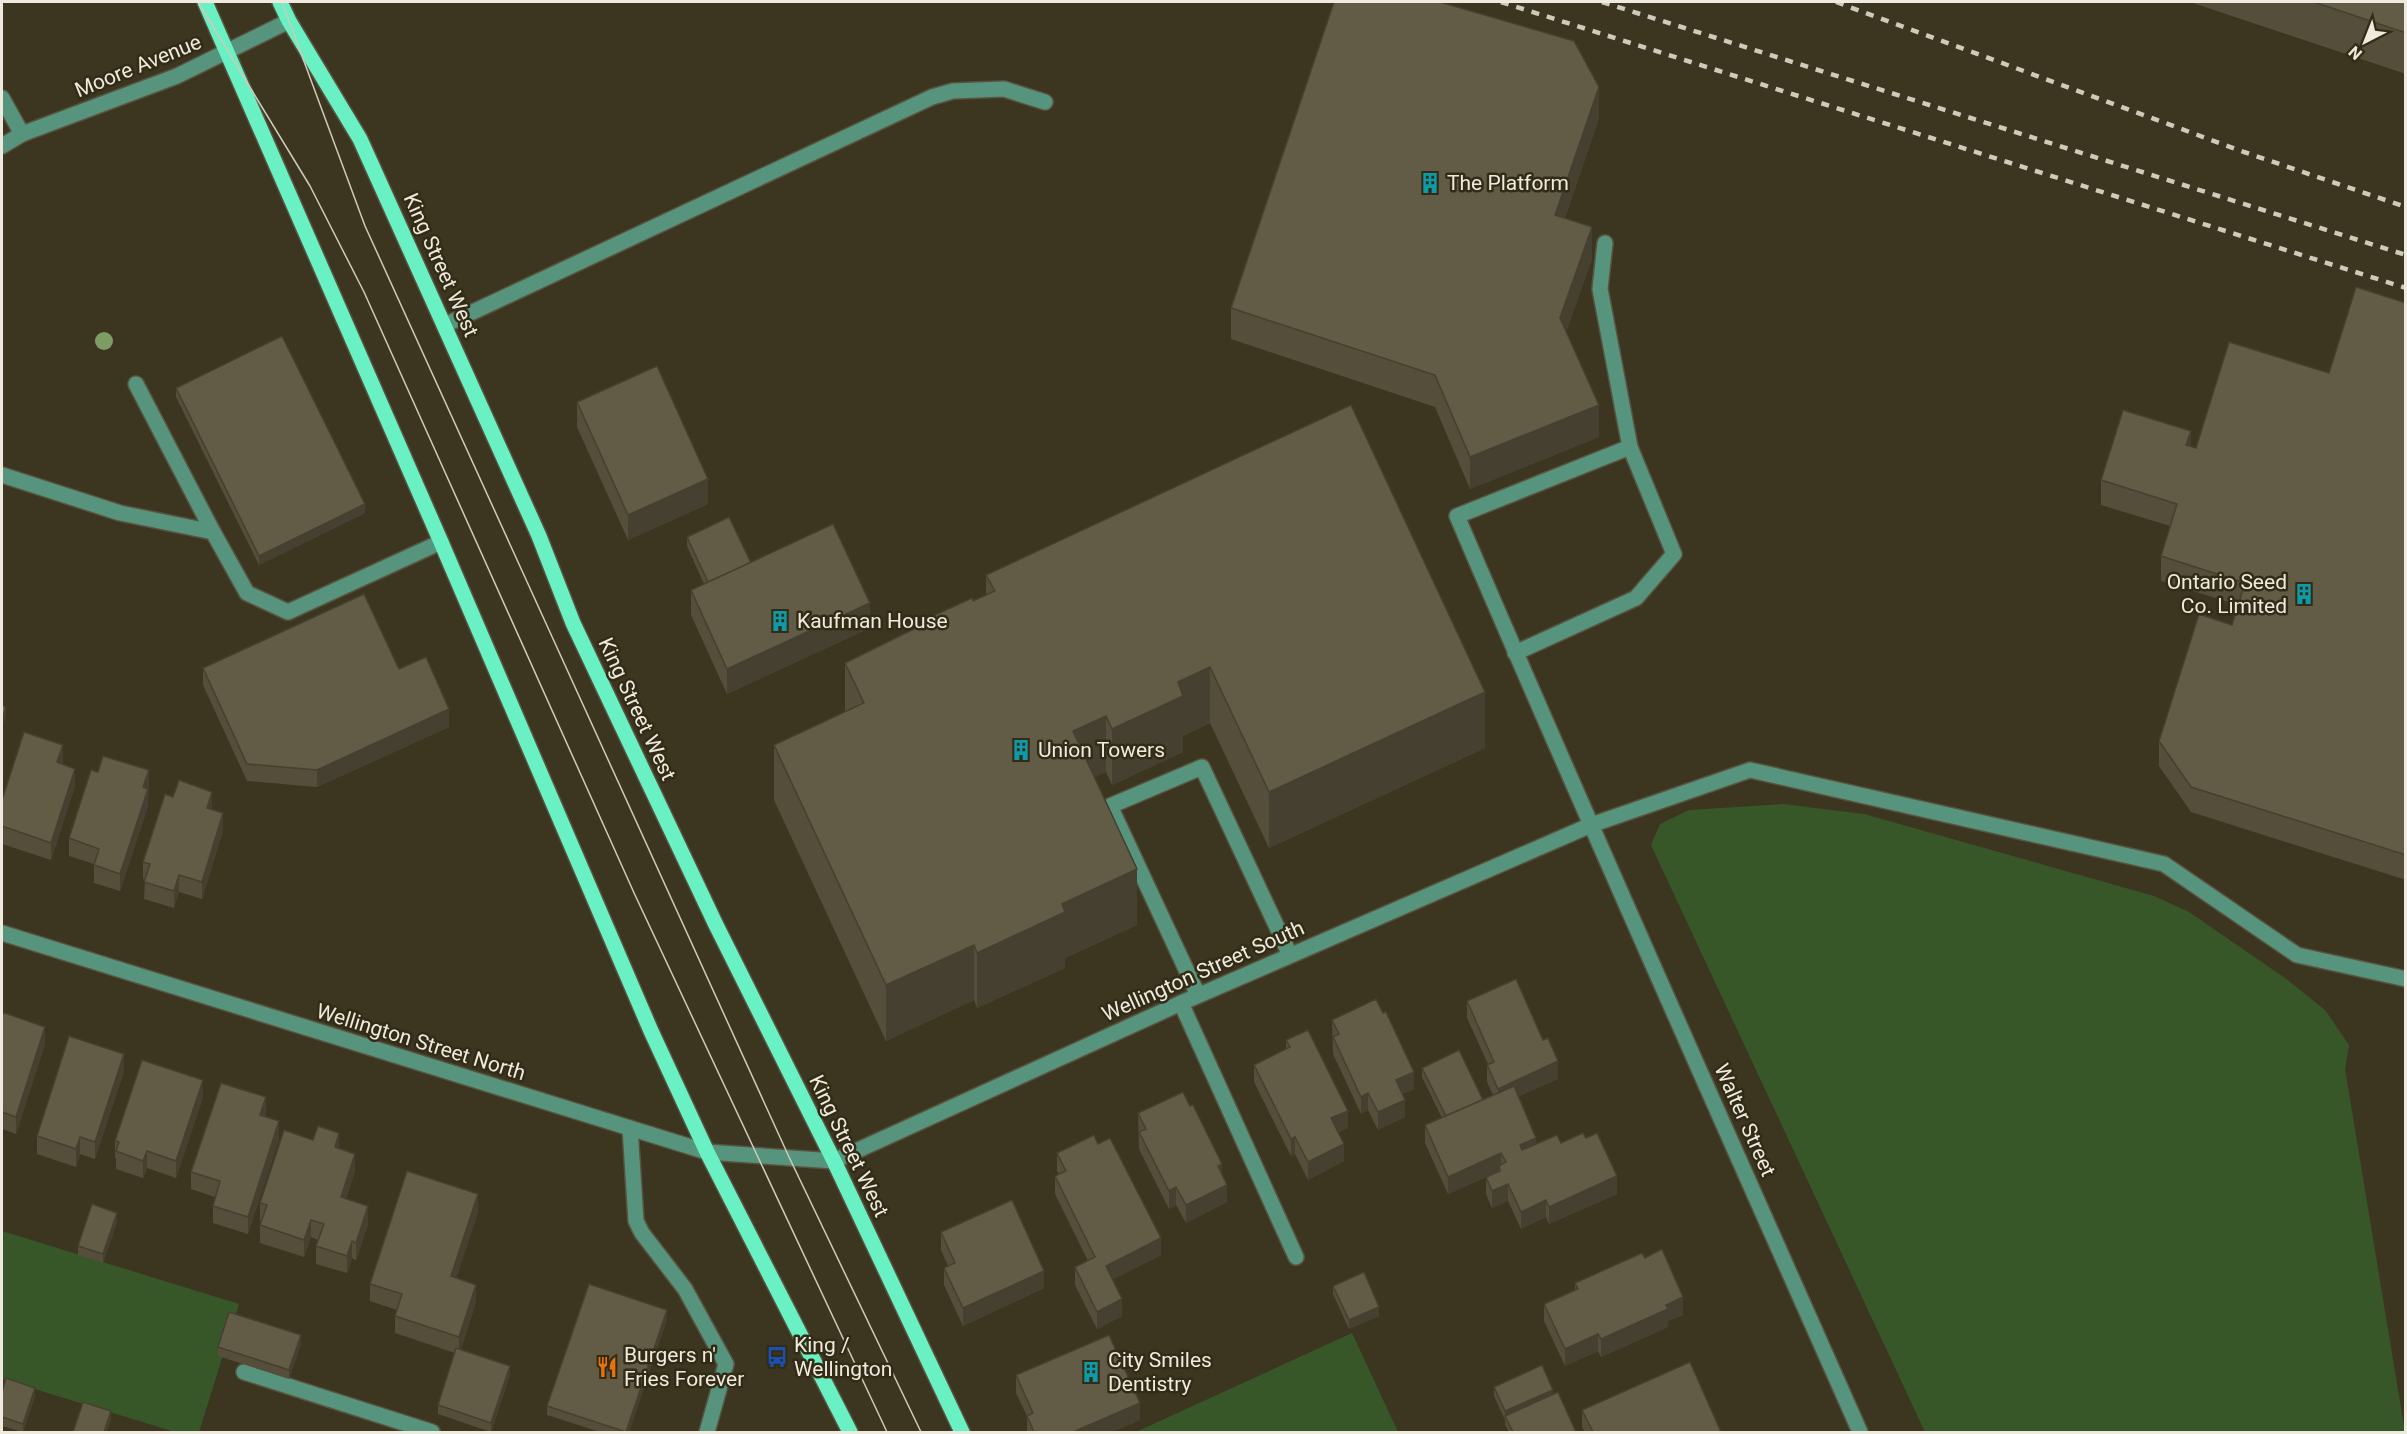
<svg xmlns="http://www.w3.org/2000/svg" width="2407" height="1434" font-family="Roboto,sans-serif">
<rect width="100%" height="100%" fill="#3c3621"/>
<g fill="#375729">
<path d="M1783,804L1864,814L2154,896L2189,912L2285,978L2325,1010L2349,1045L2345,1069L2405,1432H1925L1651,845L1660,824L1689,810Z"/>
<path d="M2,1231L239,1304L199,1432H175L2,1379Z"/>
<path d="M1352,1333L1398,1432H1136Z"/>
</g>
<g fill="none" stroke-linecap="round" stroke-linejoin="round">
<defs>
<g id="minor">
<path d="M2,98L22,134"/>
<path d="M2,146L22,134L177,76L289,21"/>
<path d="M1605,243L1600,289L1630,447"/>
<path d="M445,325L932,97L953,91L1004,89L1045,102"/>
<path d="M136,384L213,532"/>
<path d="M2,475L120,513L213,532L247,593L288,612L441,542"/>
<path d="M1515,653L1636,598L1674,554L1630,447L1457,516C1588,823 1725,1127 1860,1432"/>
<path d="M2,933L707,1152L834,1161L1181,1003L1591,825L1750,770L2164,864L2297,955L2406,979"/>
<path d="M1198,995L1110,806L1202,767L1290,955"/>
<path d="M1181,1003L1296,1257"/>
<path d="M630,1128L636,1221L642,1233L685,1289L726,1364L707,1432"/>
<path d="M244,1372L432,1432"/>
</g>
<g id="major">
<path d="M205,2L441,542L651,1031L707,1152L850,1432"/>
<path d="M280,2L289,21L360,139L539,536L573,623L716,925L834,1161L962,1432"/>
</g>
</defs>
<use href="#minor" stroke="#58533f" stroke-width="18"/>
<use href="#major" stroke="#58533f" stroke-width="18"/>
<use href="#minor" stroke="#57947d" stroke-width="15"/>
<use href="#major" stroke="#6af1c3" stroke-width="15"/>
<g stroke="#cfcabc" stroke-width="1.5">
<path d="M198,2L310,186L364,292L635,895L887,1432"/>
<path d="M282,2L365,226L789,1157L921,1432"/>
</g>
<g stroke="#cfcabc" stroke-width="4.5" stroke-dasharray="8 8" stroke-linecap="butt">
<path d="M1501,2L2406,288"/>
<path d="M1602,2L2406,255"/>
<path d="M1836,2L2244,152L2406,207"/>
</g>
</g>
<circle fill="#7e9d64" cx="104" cy="341" r="9"/>
<g fill="#544e3b">
<path d="M2190,2H2406V74Z"/>
<path d="M1599,118L1565,218L1592,259L1566,332L1599,437L1470,489L1435,407L1231,339V308Z"/>
<path d="M2406,303V880L2191,812L2159,766V741L2232,625L2238,605L2161,581V556L2170,526L2101,505V480L2191,447L2196,448L2329,373Z"/>
<path d="M176,388L365,513L259,565L176,397Z"/>
<path d="M577,402L708,504L628,540L577,427Z"/>
<path d="M687,537L751,563L870,628L727,694L691,615V590L704,584L687,546Z"/>
<path d="M986,575L1485,748L1269,848L1210,723L1183,736V752L1112,785L1106,772L1094,777L1137,925L1065,958V968L977,1008L974,1000L886,1041L774,800V745L845,712V663L935,619V615L973,601L986,595Z"/>
<path d="M203,668L399,669L449,727L317,787L247,781L203,685Z"/>
<path d="M63,763L62,764L75,786L51,860L2,844V800Z"/>
<path d="M149,770L148,806L120,891L94,883V864L69,856V838L98,772Z"/>
<path d="M212,809L223,831L202,899L179,892L174,908L144,899L145,880L143,879V862Z"/>
<path d="M1467,1001L1558,1079L1519,1096L1536,1144L1561,1143L1617,1194L1549,1224L1546,1217L1521,1229L1508,1201L1492,1208L1486,1194V1177L1448,1194L1425,1143V1125L1442,1118L1422,1077V1068L1483,1100L1493,1095L1487,1082V1065L1488,1064L1467,1018Z"/>
<path d="M2,1012L45,1044L16,1134L2,1129Z"/>
<path d="M1332,1020L1414,1089L1402,1094L1405,1117L1378,1130L1368,1110L1361,1114L1333,1054Z"/>
<path d="M1286,1040L1348,1128L1338,1132L1344,1161L1308,1180L1295,1154L1291,1156L1254,1082V1065L1286,1049Z"/>
<path d="M124,1071L95,1159L80,1154L76,1167L37,1154V1136Z"/>
<path d="M203,1097L176,1178L147,1168L143,1178L116,1169V1158H115V1141Z"/>
<path d="M1138,1113L1222,1176L1227,1202L1186,1223L1176,1205L1169,1209L1139,1149Z"/>
<path d="M266,1114V1117L279,1139L248,1234L213,1223V1206L215,1197L191,1189V1172Z"/>
<path d="M339,1149L355,1171L346,1199L368,1224L356,1260L352,1258L347,1273L316,1264V1246L318,1240L311,1237L304,1257L260,1243V1225L261,1221H260V1203Z"/>
<path d="M1057,1153L1161,1255L1113,1279L1122,1316L1097,1329L1075,1285V1267L1088,1261L1055,1194V1176L1059,1174L1057,1171Z"/>
<path d="M478,1212L456,1278L476,1302L461,1349L510,1375L491,1432L438,1414V1405L455,1353L395,1333V1316L397,1310L370,1301V1284Z"/>
<path d="M117,1222L103,1263L78,1255V1246Z"/>
<path d="M941,1232L1044,1288L963,1326L944,1285V1268L948,1266L941,1250Z"/>
<path d="M1575,1283L1683,1315L1668,1321V1327L1601,1357L1598,1351L1565,1366L1544,1321V1304L1575,1290Z"/>
<path d="M1333,1286L1379,1316L1349,1329L1333,1294Z"/>
<path d="M667,1319L629,1432H600L547,1415V1406Z"/>
<path d="M301,1344L289,1379L218,1356V1347Z"/>
<path d="M1016,1375L1140,1420L1112,1432H1027V1416L1016,1393Z"/>
<path d="M1494,1387L1553,1395L1576,1432H1509L1505,1425V1420L1494,1396Z"/>
<path d="M2,1392L35,1396L23,1432L2,1426Z"/>
<path d="M1582,1410L1721,1432H1585L1582,1427Z"/>
</g>
<g fill="#454030">
<path d="M1599,87V118L1555,247V215Z"/>
<path d="M1592,227V259L1560,349V318Z"/>
<path d="M1599,405V437L1470,489V457Z"/>
<path d="M2191,431V456L2186,445Z"/>
<path d="M708,479V504L628,540V515Z"/>
<path d="M365,504V513L259,565V556Z"/>
<path d="M870,603V628L727,694V669Z"/>
<path d="M1210,667V723L1183,736V752L1112,785V729L1178,682Z"/>
<path d="M1485,692V748L1269,848V792Z"/>
<path d="M6,707V715L2,729V720Z"/>
<path d="M449,709V727L317,787V770Z"/>
<path d="M1106,716V772L1073,787V731Z"/>
<path d="M63,745V763L57,780V762Z"/>
<path d="M75,769V786L51,860V843Z"/>
<path d="M149,770L148,806L120,891V874L143,787Z"/>
<path d="M212,792V809L207,808Z"/>
<path d="M223,813V831L202,899V882Z"/>
<path d="M1137,869V925L1065,958V968L977,1008V953L1062,904Z"/>
<path d="M179,875V892L174,908V891Z"/>
<path d="M974,945V1000L886,1041V985Z"/>
<path d="M45,1027V1044L16,1134V1117Z"/>
<path d="M124,1054V1071L95,1159V1142Z"/>
<path d="M1558,1061V1079L1498,1106V1089Z"/>
<path d="M1414,1072V1089L1396,1097V1080Z"/>
<path d="M203,1080V1097L176,1178V1161Z"/>
<path d="M1368,1093V1110L1361,1114V1097Z"/>
<path d="M266,1097V1114L260,1133V1115Z"/>
<path d="M1405,1100V1117L1378,1130V1112Z"/>
<path d="M1348,1111V1128L1331,1136V1118Z"/>
<path d="M279,1121V1139L248,1234V1217Z"/>
<path d="M339,1133V1150L335,1147Z"/>
<path d="M80,1137V1154L76,1167V1149Z"/>
<path d="M1295,1137V1154L1291,1156V1139Z"/>
<path d="M1536,1138V1155L1520,1162V1145Z"/>
<path d="M1344,1144V1161L1308,1180V1162Z"/>
<path d="M147,1151V1168L143,1178V1161Z"/>
<path d="M1501,1153V1170L1499,1166V1172L1448,1194V1177Z"/>
<path d="M355,1154V1171L341,1215V1197Z"/>
<path d="M1222,1164V1182L1218,1166Z"/>
<path d="M1617,1176V1194L1549,1224V1207Z"/>
<path d="M1508,1184V1201L1492,1208V1191Z"/>
<path d="M1227,1185V1202L1186,1223V1205Z"/>
<path d="M1176,1187V1205L1169,1209V1191Z"/>
<path d="M478,1194V1212L451,1294V1276Z"/>
<path d="M1546,1200V1217L1521,1229V1212Z"/>
<path d="M368,1206V1224L356,1260V1243Z"/>
<path d="M117,1213V1222L103,1263V1254Z"/>
<path d="M311,1220V1237L304,1257V1240Z"/>
<path d="M1161,1238V1255L1106,1283V1266Z"/>
<path d="M352,1241V1258L347,1273V1256Z"/>
<path d="M1044,1271V1288L963,1326V1308Z"/>
<path d="M476,1285V1302L459,1355V1337Z"/>
<path d="M1683,1297V1315L1668,1321V1327L1601,1357V1339L1666,1305Z"/>
<path d="M1122,1299V1316L1097,1329V1312Z"/>
<path d="M1379,1307V1316L1349,1329V1320Z"/>
<path d="M667,1310V1319L629,1432H626Z"/>
<path d="M1598,1334V1351L1565,1366V1349Z"/>
<path d="M301,1335V1344L289,1379V1370Z"/>
<path d="M510,1366V1375L491,1432V1423Z"/>
<path d="M35,1388V1396L23,1432V1424Z"/>
<path d="M1553,1390V1399L1505,1416V1420V1411Z"/>
<path d="M1140,1403V1420L1112,1432H1073Z"/>
<path d="M111,1411V1420L107,1432H104Z"/>
</g>
<g fill="#625b45" stroke="#454030" stroke-width="1.5">
<path d="M1334,2H1440L1574,41L1599,87L1555,215L1592,227L1560,318L1599,405L1470,457L1435,375L1231,308Z"/>
<path d="M2314,2H2406V33Z"/>
<path d="M2356,287L2406,303V855L2191,787L2159,741L2199,614L2232,625L2245,583L2161,556L2177,504L2101,480L2123,410L2191,431L2186,445L2196,448L2229,342L2329,373Z"/>
<path d="M282,336L365,504L259,556L176,388Z"/>
<path d="M657,366L708,479L628,515L577,402Z"/>
<path d="M1351,405L1485,692L1269,792L1210,667L1178,682L1183,696L1112,729L1106,716L1073,731L1137,869L1062,904L1065,912L977,953L974,945L886,985L774,745L864,703L845,663L936,618L935,615L972,598L973,601L995,591L986,575Z"/>
<path d="M729,517L751,563L708,582L687,537Z"/>
<path d="M833,524L870,603L727,669L691,590Z"/>
<path d="M364,594L399,669L426,657L449,709L317,770L247,764L203,668Z"/>
<path d="M2,705L6,707L2,720Z"/>
<path d="M24,732L63,745L57,762L75,769L51,843L2,826V800Z"/>
<path d="M103,756L149,770L143,787L148,789L120,874L94,865L99,849L69,838L91,770L98,772Z"/>
<path d="M179,780L212,792L207,808L223,813L202,882L179,875L174,891L144,882L150,864L143,862L165,794L173,797Z"/>
<path d="M1516,979L1543,1040L1548,1038L1558,1061L1498,1089L1487,1065L1494,1062L1467,1001Z"/>
<path d="M1376,999L1383,1013L1386,1012L1414,1072L1396,1080L1405,1100L1378,1112L1368,1093L1361,1097L1333,1037L1339,1034L1332,1020Z"/>
<path d="M2,1012L45,1027L16,1117L2,1112Z"/>
<path d="M1308,1030L1348,1111L1331,1118L1344,1144L1308,1162L1295,1137L1291,1139L1254,1065L1290,1047L1286,1040Z"/>
<path d="M69,1036L124,1054L95,1142L80,1137L76,1149L37,1136Z"/>
<path d="M1459,1050L1483,1100L1446,1116L1422,1068Z"/>
<path d="M142,1060L203,1080L176,1161L147,1151L143,1161L116,1151L119,1142L115,1141Z"/>
<path d="M221,1083L266,1097L260,1115L279,1121L248,1217L213,1206L220,1181L191,1172Z"/>
<path d="M1514,1086L1536,1138L1520,1145L1522,1150L1557,1135L1561,1143L1583,1133L1586,1138L1597,1133L1617,1176L1549,1207L1546,1200L1521,1212L1508,1184L1492,1191L1486,1177L1500,1171L1499,1166L1506,1162L1501,1153L1448,1177L1425,1125Z"/>
<path d="M1183,1092L1190,1106L1193,1105L1222,1164L1218,1166L1227,1185L1186,1205L1176,1187L1169,1191L1139,1132L1146,1129L1138,1113Z"/>
<path d="M318,1126L339,1133L335,1147L355,1154L341,1197L368,1206L356,1243L352,1241L347,1256L316,1246L324,1224L311,1220L304,1240L260,1225L267,1205L260,1203L284,1130L313,1140Z"/>
<path d="M1094,1135L1098,1144L1110,1138L1161,1238L1106,1266L1122,1299L1097,1312L1075,1267L1095,1257L1055,1176L1066,1171L1057,1153Z"/>
<path d="M407,1171L478,1194L451,1276L476,1285L459,1337L395,1316L402,1294L370,1284Z"/>
<path d="M1012,1200L1044,1271L963,1308L944,1268L955,1263L941,1232Z"/>
<path d="M92,1204L117,1213L103,1254L78,1246Z"/>
<path d="M1662,1249L1683,1297L1666,1305L1668,1309L1601,1339L1598,1334L1565,1349L1544,1304L1578,1289L1575,1283L1642,1253L1645,1258Z"/>
<path d="M1364,1272L1379,1307L1349,1320L1333,1286Z"/>
<path d="M589,1284L667,1310L626,1432L547,1406Z"/>
<path d="M229,1312L301,1335L289,1370L218,1347Z"/>
<path d="M1109,1335L1140,1403L1073,1432H1034L1027,1416L1033,1413L1016,1375Z"/>
<path d="M456,1348L510,1366L491,1423L438,1405Z"/>
<path d="M1690,1362L1721,1432H1593L1582,1410Z"/>
<path d="M1542,1365L1553,1390L1505,1411L1494,1387Z"/>
<path d="M6,1378L35,1388L23,1424L2,1417V1392Z"/>
<path d="M1558,1392L1576,1432H1513L1505,1416Z"/>
<path d="M83,1402L111,1411L104,1432H73Z"/>
</g>
<defs>
<symbol id="building-bare" viewBox="-9 -9 18 18"><path d="M-4-6H4V6H1V3H-1V6H-4ZM-2.5-4.3h1.7v1.8h-1.7ZM.8-4.3h1.7v1.8H.8ZM-2.5-1h1.7V.8h-1.7ZM.8-1h1.7V.8H.8Z" fill="#0f9aa8" stroke="#322c17" stroke-width="2.5" paint-order="stroke"/></symbol>
<symbol id="bus-bare" viewBox="-9 -9 18 18"><path d="M-5-6H5V4H4V6H2V4H-2V6H-4V4H-5ZM-3.5-4V0h7V-4ZM-3.5 1.2v1.5H-2V1.2ZM2 1.2v1.5H3.5V1.2Z" fill="#1a4fb4" stroke="#322c17" stroke-width="2.5" paint-order="stroke"/></symbol>
<symbol id="restaurant-bare" viewBox="-9 -9 18 18"><path d="M-5-6h1v4h1v-4h1v4h1v-4h1v5L-1.5 .5V6h-2V.5L-5-1ZM5-6V6H3V1.5H1.5Q1.5-4 5-6Z" fill="#e8710a" stroke="#322c17" stroke-width="2.5" paint-order="stroke"/></symbol>
</defs>
<g fill-rule="evenodd">
<use href="#building-bare" x="1415" y="168" width="30" height="30"/>
<use href="#building-bare" x="2289" y="579" width="30" height="30"/>
<use href="#building-bare" x="765" y="606" width="30" height="30"/>
<use href="#building-bare" x="1006" y="735" width="30" height="30"/>
<use href="#bus-bare" x="762" y="1342" width="30" height="30"/>
<use href="#restaurant-bare" x="592" y="1352" width="30" height="30"/>
<use href="#building-bare" x="1076" y="1357" width="30" height="30"/>
</g>
<g text-anchor="middle" stroke-width="5" stroke-linejoin="round" paint-order="stroke">
<g font-size="21" fill="#eeeadd" stroke="#322c17">
<text transform="translate(138 66) rotate(-22)" y="7">Moore Avenue</text>
<text transform="translate(441 265) rotate(66)" y="7">King Street West</text>
<text transform="translate(637 709) rotate(65)" y="7">King Street West</text>
<text transform="translate(1203 971) rotate(-24)" y="7">Wellington Street South</text>
<text transform="translate(421 1042) rotate(17)" y="7">Wellington Street North</text>
<text transform="translate(1745 1120) rotate(66)" y="7">Walter Street</text>
<text transform="translate(849 1146) rotate(64)" y="7">King Street West</text>
</g>
<g font-size="21" fill="#eeeadd" stroke="#322c17" text-anchor="start">
<text x="1447" y="190">The Platform</text>
<text x="2287" y="589" text-anchor="end">Ontario Seed<tspan x="2287" dy="24">Co. Limited</tspan></text>
<text x="797" y="628">Kaufman House</text>
<text x="1038" y="757">Union Towers</text>
<text x="794" y="1352">King /<tspan x="794" dy="24">Wellington</tspan></text>
<text x="624" y="1362">Burgers n'<tspan x="624" dy="24">Fries Forever</tspan></text>
<text x="1108" y="1367">City Smiles<tspan x="1108" dy="24">Dentistry</tspan></text>
</g>
</g>
<rect width="2407" height="1434" fill="none" stroke="#eeeadd" stroke-width="6"/>
<g transform="translate(2365 42) rotate(222)" stroke="#322c17" stroke-width="4.5" paint-order="stroke">
<path d="M0-4.5L10 22L0 15L-10 22Z" fill="#eeeadd"/>
<text y="-9" font-size="16" font-weight="bold" text-anchor="middle" fill="#eeeadd">N</text>
</g>
</svg>
